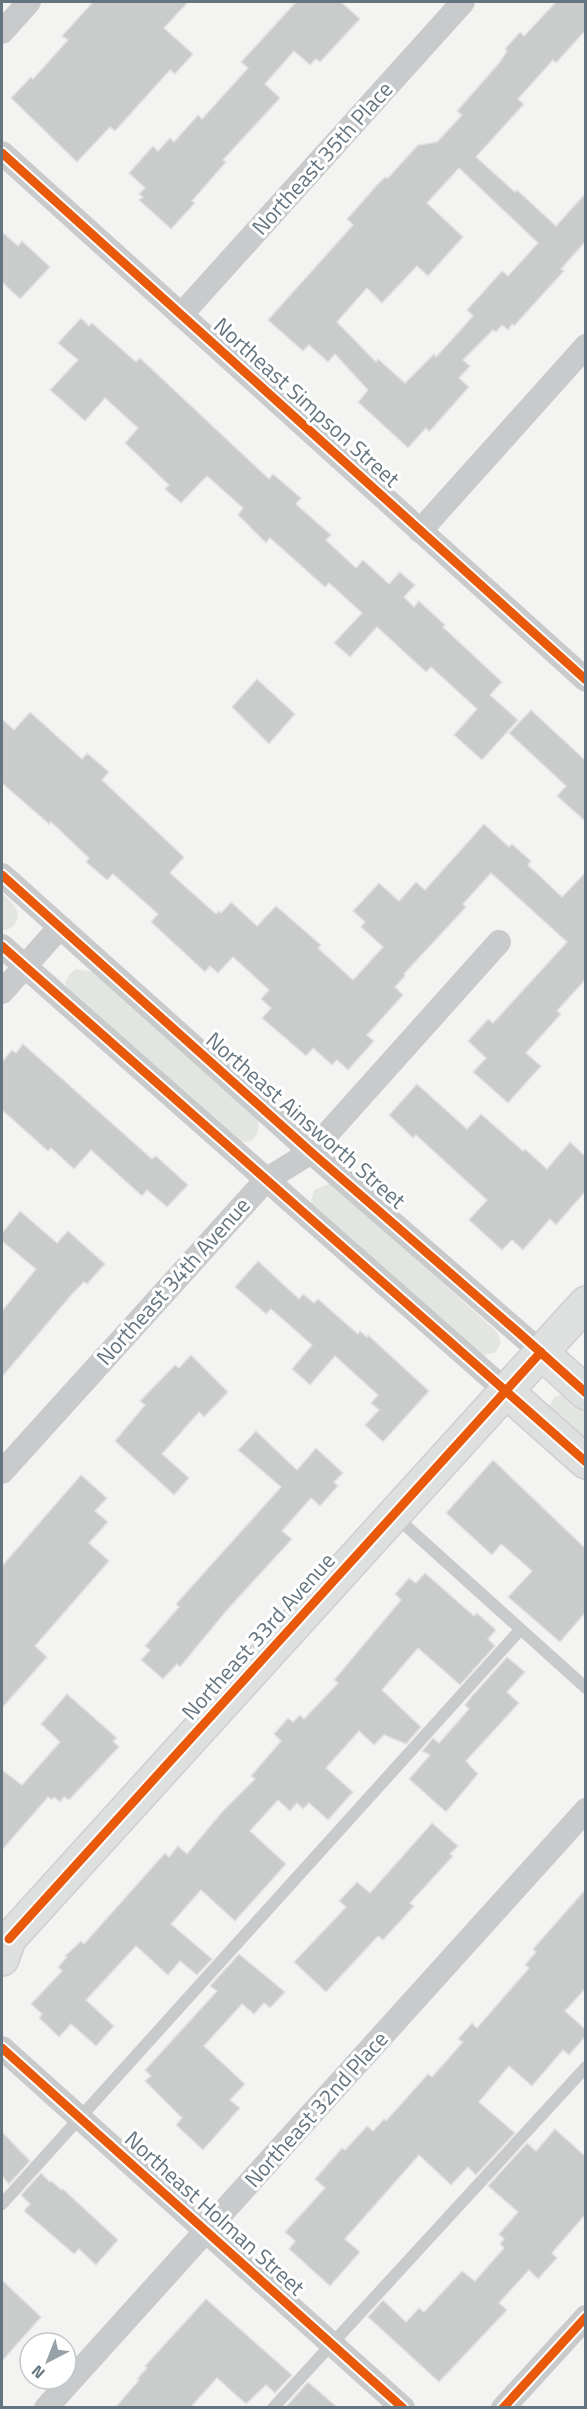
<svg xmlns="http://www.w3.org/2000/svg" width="587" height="2409" font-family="'Titillium Web',sans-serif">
<rect width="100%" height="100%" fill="#f3f3f2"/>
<g fill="#e3e6e0">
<path d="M2,894C10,901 24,911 15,924C11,929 7,930 2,930Z"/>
<path d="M76,969L94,972L257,1117C260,1127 259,1133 252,1141L240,1142L68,990L65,982L69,975Z"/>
<path d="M331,1183L497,1332L501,1342L496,1352L486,1355L476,1352L310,1206L314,1190Z"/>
<path d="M565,1394L585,1408V1449L550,1414L549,1406L555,1397Z"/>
</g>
<g fill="#cacccc" stroke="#e2e2e2" stroke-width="1.5" fill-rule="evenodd">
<path d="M93,2H188L164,28L193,54L175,74L170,70L115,131L110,127L77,162L11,98L31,77L33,79L68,40L62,36Z"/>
<path d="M296,2H341L360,19L320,62L316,59L310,65L294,51L265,84L280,98L223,160L226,162L192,201L195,203L171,229L139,200L143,197L139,194L145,188L129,173L153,146L158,151L170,138L174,142L198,115L202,119L248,68L241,62Z"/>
<path d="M556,2H585V31L556,63L553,60L518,99L524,104L476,157L515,192L517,190L556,226L585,194V242L561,269L564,271L514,326L512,324L508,330L502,325L496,332L493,330L463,360L470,366L459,378L469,387L429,432L426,428L408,448L358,402L368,390L335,354L328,362L309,345L303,351L268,320L353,225L347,219L377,185L385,177L388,178L418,145L437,142L462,115L457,111L500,62L507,51L505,49L520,32L524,36ZM459,168L538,243L508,276L502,271L467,310L473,316L436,357L434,354L405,383L378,359L376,362L337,322L367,288L382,303L417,266L428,276L463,237L427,203Z"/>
<path d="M2,232L18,246L22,241L50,267L20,299L2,282Z"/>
<path d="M81,318L89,326L92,323L136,362L140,358L269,479L273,474L301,498L296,504L331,535L326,540L356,568L363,560L389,584L400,572L415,585L404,597L414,607L419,601L445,625L443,627L502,682L490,695L518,720L482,760L454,735L477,709L431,667L426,672L377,627L350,657L334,643L362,613L329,583L325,587L270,538L266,543L238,515L243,508L207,476L181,503L165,489L169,485L125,443L138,428L105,398L85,421L50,390L78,360L58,343Z"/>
<path d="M257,679L295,714L269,744L232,707Z"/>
<path d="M531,710L585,760V821L557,796L566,786L509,733Z"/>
<path d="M30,712L82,759L87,753L109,772L102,780L184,857L170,873L216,914L219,911L221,913L231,902L257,926L276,906L321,945L318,948L353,980L383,947L361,927L365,922L353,911L379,883L399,901L416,882L425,890L484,824L509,847L512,844L531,861L528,865L562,897L585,873V980L557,1011L561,1014L526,1053L541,1066L508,1103L473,1072L486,1058L468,1041L488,1019L493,1023L567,942L491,873L463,904L466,907L404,974L405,976L395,987L403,995L367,1035L374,1041L348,1070L337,1060L332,1065L313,1048L306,1056L262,1018L271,1008L261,999L269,990L233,957L218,973L210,966L205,972L151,922L158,914L113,874L107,880L86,862L89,858L51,822L49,824L2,783V719L14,730Z"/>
<path d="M23,1044L152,1159L156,1156L188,1185L167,1207L147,1190L142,1196L91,1150L74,1169L51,1148L48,1151L2,1110V1062L12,1050L16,1053Z"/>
<path d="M417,1084L467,1129L481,1114L523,1151L525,1149L547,1169L570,1142L585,1156V1192L556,1225L550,1219L523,1250L512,1240L502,1250L469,1220L487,1200L416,1135L413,1138L389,1115Z"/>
<path d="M20,1211L57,1243L68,1231L105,1264L87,1284L84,1282L73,1293L2,1377V1311L36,1269L2,1241V1233Z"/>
<path d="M258,1261L299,1299L303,1294L314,1303L318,1299L358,1334L360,1331L367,1337L368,1335L429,1391L383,1442L365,1425L379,1410L371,1403L378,1395L335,1356L310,1385L292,1369L312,1345L271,1309L266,1314L235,1287Z"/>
<path d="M191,1355L228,1392L204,1417L199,1412L162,1454L189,1478L174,1495L115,1441L145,1405L140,1401L175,1365L179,1368Z"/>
<path d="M256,1431L297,1470L316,1448L343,1473L334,1482L338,1486L320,1506L311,1498L282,1531L292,1539L227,1610L180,1667L177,1664L163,1679L141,1660L150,1650L145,1646L179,1607L176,1604L281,1487L238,1450Z"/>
<path d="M493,1460L585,1548V1613L560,1642L508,1597L532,1571L501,1544L492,1555L446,1513Z"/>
<path d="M81,1475L107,1498L95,1511L108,1522L89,1543L109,1561L35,1646L47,1657L2,1708V1566Z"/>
<path d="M425,1573L474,1616L477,1613L496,1630L488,1639L495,1646L460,1685L418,1648L382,1690L421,1727L406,1744L384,1735L374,1745L359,1731L326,1768L353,1792L328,1820L309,1803L303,1809L297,1803L290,1811L278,1800L250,1831L286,1864L235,1921L201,1890L171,1924L212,1959L197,1975L180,1961L168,1975L136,1946L86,2000L114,2026L96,2046L71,2024L59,2037L39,2018L42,2014L31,2004L62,1971L58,1967L67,1957L65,1956L81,1941L84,1944L165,1853L169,1857L178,1846L187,1854L222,1812L255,1779L251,1776L281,1741L274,1734L288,1718L293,1722L300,1715L304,1719L338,1683L334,1680L401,1600L395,1594L409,1578L416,1583Z"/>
<path d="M507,1657L525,1672L507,1692L519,1703L466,1761L478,1774L446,1812L409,1779L430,1755L422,1751L433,1738L439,1743L469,1709L465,1705L472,1696Z"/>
<path d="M67,1694L117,1738L113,1741L119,1747L69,1800L64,1797L60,1802L54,1797L52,1800L48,1797L2,1850V1770L22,1785L60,1742L41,1724Z"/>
<path d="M432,1823L458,1846L450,1854L453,1856L410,1903L414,1906L383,1940L378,1936L326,1992L294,1962L346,1907L339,1901L357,1882L370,1893Z"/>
<path d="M585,1890V1989L565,2011L585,2029V2037L569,2055L563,2050L532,2086L509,2066L479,2102L515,2133L476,2175L468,2167L451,2185L419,2155L345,2239L360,2252L330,2286L289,2249L295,2241L285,2232L325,2188L315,2179L342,2148L345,2150L367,2126L373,2131L384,2119L386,2121L428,2074L432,2077L463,2042L458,2039L472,2023L477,2028L529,1968L525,1965L536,1952L533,1949Z"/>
<path d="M239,1954L285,1992L270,2008L264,2003L254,2014L242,2004L204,2046L245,2084L230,2100L240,2108L203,2150L176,2125L182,2118L145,2081L151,2076L145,2070L217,1991L210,1986Z"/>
<path d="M555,2129L585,2156V2215L552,2253L557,2258L538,2279L529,2270L499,2303L507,2310L439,2382L368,2317L383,2300L406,2322L419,2308L424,2312L462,2271L475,2281L504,2248L500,2244L504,2239L499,2234L518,2212L488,2186L527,2143L536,2151Z"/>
<path d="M2,2132L30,2161L9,2184L2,2176Z"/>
<path d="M41,2173L50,2182L51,2181L62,2190L63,2189L118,2240L96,2265L79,2249L74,2254L24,2211L30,2204L21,2195Z"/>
<path d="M2,2280L41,2317L2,2361Z"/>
<path d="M206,2299L292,2375L275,2393L266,2385L246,2404L217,2378L190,2408H115L139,2380L137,2379L147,2368L145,2366Z"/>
<path d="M308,2382L338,2408H285Z"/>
</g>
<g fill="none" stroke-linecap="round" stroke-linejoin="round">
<defs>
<g id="secondary">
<path d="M541,1352L586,1393"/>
<path d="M506,1391L586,1462"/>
<path d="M2,1959L9,1939L586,1303"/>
</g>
</defs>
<use href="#secondary" stroke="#cfcfd0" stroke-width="36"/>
<g stroke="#c8cacb" stroke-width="12">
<path d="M395,1516L586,1688"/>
<path d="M2,2204L520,1630"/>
<path d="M273,2408L586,2067"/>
</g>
<g stroke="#c8cacb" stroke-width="24">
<path d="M2,32L29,2"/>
<path d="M2,153L586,680"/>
<path d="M181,315L463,2"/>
<path d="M420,531L586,346"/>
<path d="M2,875L311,1152L541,1352"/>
<path d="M2,946L506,1391"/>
<path d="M2,992L60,927"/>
<path d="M2,1472L266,1180L311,1152L499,942"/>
<path d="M2,2048L403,2408"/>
<path d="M46,2408L586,1810"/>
<path d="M503,2408L586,2317"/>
</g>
<use href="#secondary" stroke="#dedfdf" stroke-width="33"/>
<defs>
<g id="cycleway">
<path d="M2,153L586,680"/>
<path d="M2,875L311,1152L519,1333L586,1393"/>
<path d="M2,946L586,1462"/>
<path d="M9,1939L541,1352"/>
<path d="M2,2048L403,2408"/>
<path d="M503,2408L586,2317"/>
</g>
</defs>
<use href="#cycleway" stroke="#fff" stroke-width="13"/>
<use href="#cycleway" stroke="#e8590c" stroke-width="9"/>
</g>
<g text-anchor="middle" stroke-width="6" stroke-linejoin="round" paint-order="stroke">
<g font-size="22" fill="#657580" stroke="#fff">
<text transform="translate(322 158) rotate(-48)" y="8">Northeast 35th Place</text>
<text transform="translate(307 402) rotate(42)" y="8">Northeast Simpson Street</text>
<text transform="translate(306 1120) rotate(41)" y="8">Northeast Ainsworth Street</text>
<text transform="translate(173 1281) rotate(-48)" y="8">Northeast 34th Avenue</text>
<text transform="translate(258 1636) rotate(-48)" y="8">Northeast 33rd Avenue</text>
<text transform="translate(316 2109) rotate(-48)" y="8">Northeast 32nd Place</text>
<text transform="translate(215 2213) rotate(42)" y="8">Northeast Holman Street</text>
</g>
</g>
<rect width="587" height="2409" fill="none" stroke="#657580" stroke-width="6"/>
<g transform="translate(48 2361) rotate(222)"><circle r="28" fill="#ffffff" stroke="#c1c8cc" stroke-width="1.5"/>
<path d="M0-4.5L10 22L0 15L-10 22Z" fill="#97a1a8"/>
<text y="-9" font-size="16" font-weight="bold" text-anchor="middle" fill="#657580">N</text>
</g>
</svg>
